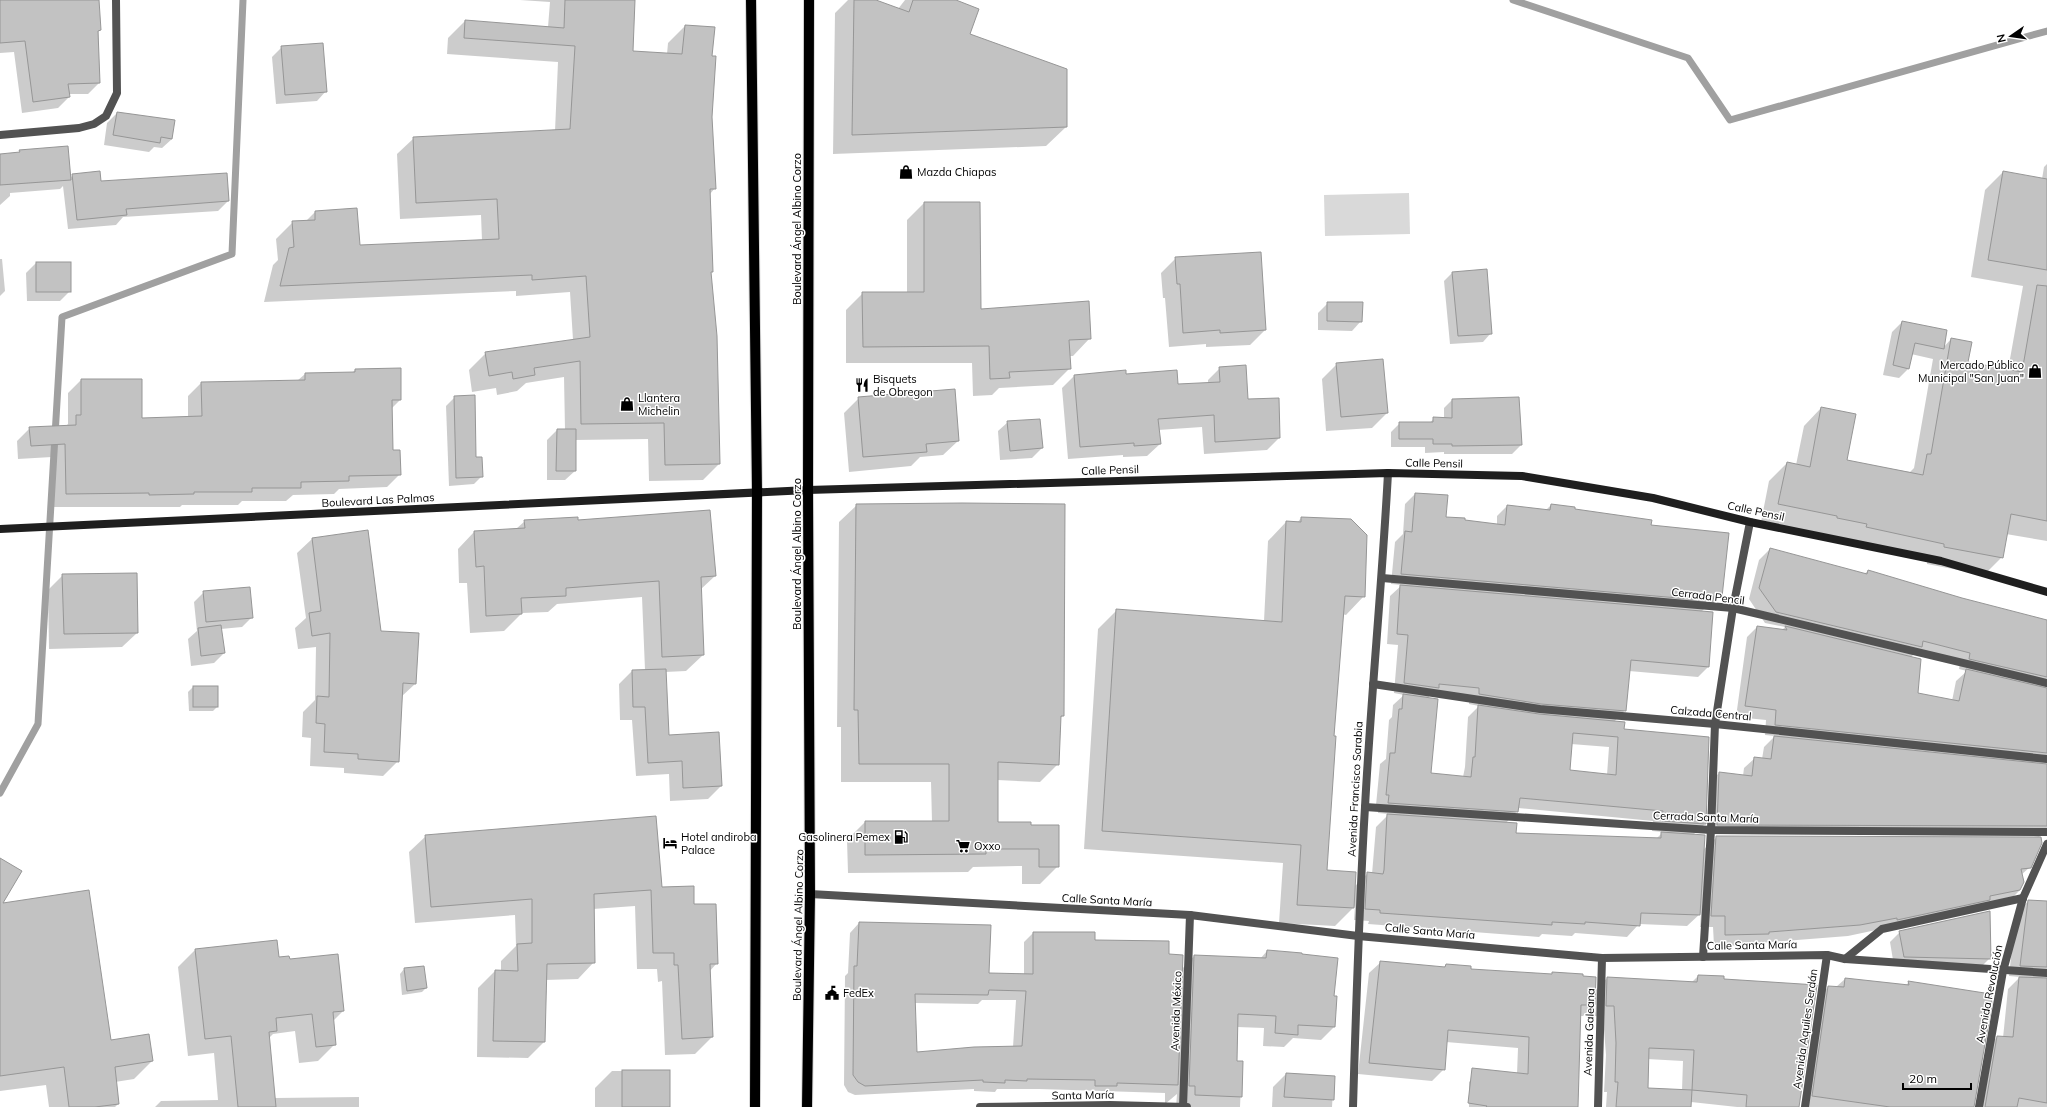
<svg xmlns="http://www.w3.org/2000/svg" width="2047" height="1107" font-family="Mulish,sans-serif">
<rect width="100%" height="100%" fill="#fff"/>
<path fill="#d9d9d9" d="M1409,193L1410,234L1325,236L1324,195Z"/>
<g fill="#0003" fill-rule="evenodd">
<path d="M0,0H98L99,83L88,94H68L69,97L58,108L22,113L14,52L0,53Z"/>
<path d="M520,0H634L632,52L667,54L668,43L685,26L711,57V117L715,188L710,194L712,271L710,273L719,464L703,480L649,481L648,439L575,440V471L565,480H547V440L557,430H565L564,377L526,383L517,391L497,395L496,388L472,392L469,370L486,353L573,340L570,292L516,296V291L264,302L273,265L278,260L276,239L293,222L306,221L315,212L360,246L482,241L481,215L400,219L397,154L414,138L555,131L558,62L447,54L448,38L465,21L548,27L550,2Z"/>
<path d="M848,0H873L898,9L905,0H953L969,35L1066,127L1046,146L833,154L835,13Z"/>
<path d="M282,47L326,91L317,101L276,104L272,57Z"/>
<path d="M117,113L172,139L162,148L154,147L149,152L104,145L107,123Z"/>
<path d="M20,151L70,178L73,175L100,182L228,201L218,211L123,217L116,225L68,229L63,186L60,189L10,193V196L0,205V155L17,154Z"/>
<path d="M2047,164V541L2006,534L2002,557L1984,575L1927,564V561L1761,522L1769,481L1787,463L1796,465L1804,426L1821,408L1846,461L1910,472L1914,468L1933,359L1911,354L1908,369L1899,378L1883,375L1892,332L1902,322L1943,348L1951,339L1967,362L2008,370L2023,286L1971,277L1985,190L2003,172L2042,179L2044,167Z"/>
<path d="M924,203L980,310L1090,338L1073,356H1069L1070,368L1053,385L999,388L992,395L973,396L972,363H846V310L863,293H907V220Z"/>
<path d="M1176,258L1265,330L1250,345L1206,347V344L1169,347L1165,298H1163L1161,273Z"/>
<path d="M0,259H2L5,291L0,296Z"/>
<path d="M36,263L70,291L60,301H27L26,273Z"/>
<path d="M1486,270L1491,333L1483,342L1450,344L1444,281L1452,273Z"/>
<path d="M1328,303L1361,321L1352,331L1318,330V313Z"/>
<path d="M1337,364L1387,413L1372,428L1326,431L1322,379Z"/>
<path d="M1220,368L1279,438L1267,450L1204,454L1202,427L1158,430L1160,444L1147,456L1123,457V455L1068,459L1062,388L1074,376L1125,375L1177,385L1208,384V380Z"/>
<path d="M400,369V400L391,409L392,451L400,474L387,487L339,489L334,494L293,495L286,501H242L238,505H182L180,507H53L52,457L18,459L17,441L30,428L65,427L68,424V393L81,380H141V419L188,417V396L201,383L297,381L305,374L352,373L355,370Z"/>
<path d="M455,397L482,476L474,484L449,486L446,406Z"/>
<path d="M859,398L958,441L943,455L920,457L911,466L849,472L844,413Z"/>
<path d="M1452,400L1521,445L1512,454H1444V452L1425,453V447H1391V432L1400,423H1430L1434,418L1444,419V408Z"/>
<path d="M1008,422L1042,448L1032,458L1000,460L998,431Z"/>
<path d="M1415,494L1445,518L1464,521L1497,525V516L1507,506L1546,510L1551,505L1650,526L1721,596L1711,606H1707L1701,612L1708,667L1698,677L1629,671L1625,710L1614,722L1623,730L1705,824L1693,835L1703,850L1717,837L2030,867L2021,875L2020,890L2008,902L1848,936L1759,943L1757,945L1714,946L1713,927H1700L1701,913L1687,926L1639,924L1627,937L1575,933L1572,936L1542,934L1539,937L1368,924L1369,921L1354,920L1355,906L1335,926L1279,923L1283,863L1084,849L1098,629L1117,610L1264,621L1268,541L1286,522L1297,523L1301,518L1364,596L1346,615L1342,614L1333,737L1326,871L1354,887L1367,874H1372L1376,827L1389,814L1378,813L1379,805H1376L1380,764L1386,759L1389,720L1392,717L1393,705L1404,695L1394,693L1398,645L1387,644L1390,596L1402,585L1391,584L1395,542L1403,534L1405,504ZM1431,694L1469,698V704L1479,706L1468,717L1465,767L1463,777L1430,774L1427,699ZM1571,744L1609,747L1607,775L1569,771ZM1518,808L1653,821L1652,831L1663,832L1656,839L1515,834L1506,823L1517,811Z"/>
<path d="M857,505L1063,716L1060,718L1058,764L1040,782L997,780V823H1030L1058,866L1040,884H1022V866L973,867L968,872L848,873L847,840L865,822H932L931,782H841V727H837L839,522Z"/>
<path d="M525,521H577L715,576L700,590L703,655L686,671L665,672L668,736L721,786L708,799L670,801L669,774L636,776L632,720H620L619,684L632,671L645,670L642,597L557,604L548,612L522,613L504,631L470,633L467,583H459L458,549L474,532L516,529Z"/>
<path d="M367,531L380,632L415,684L401,697L398,761L383,776L344,773V768L310,766L311,738L302,737L303,712L315,700L316,647L298,649L295,628L306,618L297,553L312,539Z"/>
<path d="M1770,549L1864,574L1868,571L1962,599L2047,621V830L2039,837L2027,835L1707,834L1709,783L1719,773L1743,776L1744,768L1755,758L1762,759L1764,747L1775,736L1765,735L1766,720L1736,717L1747,637L1757,627L1782,630L1785,627L1765,623L1749,599L1759,560ZM1916,652L1960,663L1959,669L1967,671L1956,681L1952,701L1916,693L1911,657Z"/>
<path d="M63,575L137,633L122,647L49,649L48,590Z"/>
<path d="M204,592L252,617L242,627L221,629L224,653L214,663L191,666L188,639L197,631L194,602Z"/>
<path d="M193,687L217,707L213,711H189L188,692Z"/>
<path d="M426,836L661,888L693,905L717,963L709,972L712,1037L695,1054L665,1055L662,981L658,982L657,969H637L635,906L593,909L594,962L578,979L545,980L544,1042L528,1058L477,1057L478,988L495,971H501V961L516,946L515,915L415,923L409,852Z"/>
<path d="M0,859L1,904L110,1042L152,1061L134,1079L115,1082L118,1104L115,1107H49L46,1085L0,1091Z"/>
<path d="M2029,900L2047,902V1107H1976L1986,1048L1997,1037L2003,1038L2008,989L2020,977L2009,976L2015,921L2018,912Z"/>
<path d="M859,923L988,974L1024,975V942L1033,933L1094,941L1168,955L1182,969L1194,956L1260,959L1267,951L1333,997L1334,1027L1321,1040L1293,1038L1284,1047L1263,1046L1264,1028L1237,1027L1236,1062H1242L1240,1107H1176L1177,1094L1165,1104V1093L1039,1089H997L995,1092L974,1091V1089L855,1095L848,1092L844,1085L845,976L848,973L850,933ZM982,1000H1016L1013,1047L916,1053L914,1003L978,1004Z"/>
<path d="M1900,932L1990,958L1980,968L1894,966L1890,942Z"/>
<path d="M195,950L289,961L343,1011L333,1021L335,1044L318,1061L299,1063L295,1031L273,1034L269,1038L275,1098L359,1097V1107H155L161,1101L218,1100L214,1053L188,1056L178,967Z"/>
<path d="M1381,962L1443,968L1446,965L1469,970L1551,975L1552,974L1582,977L1595,991L1607,978L1692,982L1698,976L1723,980L1799,1107H1737L1691,1102L1690,1107H1606L1607,1092H1604L1606,1055L1603,1017L1595,1016L1596,1003L1583,1016H1580L1577,1107H1469V1082L1481,1070L1517,1074L1518,1048L1446,1042L1444,1069L1432,1081L1358,1074L1369,973ZM1647,1059L1683,1061L1682,1090L1647,1089Z"/>
<path d="M404,969L426,988L422,992L402,995L400,974Z"/>
<path d="M1845,979L1906,985L1909,982L1973,1107H1801L1817,998L1828,987H1836Z"/>
<path d="M612,1071H669V1107H595V1088Z"/>
<path d="M1286,1074L1334,1077L1332,1107H1272L1273,1087Z"/>
</g>
<g fill="none" stroke-linecap="round" stroke-linejoin="round">
<g stroke="#a0a0a0" stroke-width="7">
<path d="M1513,0L1688,58L1730,120L2047,31"/>
<path d="M0,793L38,724L62,317L232,254L243,0"/>
</g>
</g>
<g fill="#c2c2c2" stroke="#969696" fill-rule="evenodd">
<path d="M0,0H99L101,30L98,31L100,83L68,84L70,97L33,102L25,41L0,43Z"/>
<path d="M565,0H635L633,51L682,54L685,25L715,27L712,56H716L712,117L716,189H710L713,272H711L717,336L720,464L665,465L664,423L581,424L580,361L534,368L535,375L513,379L512,372L489,376L485,352L590,337L586,276L532,280V275L280,286L289,248L294,247L292,221L315,220V211L357,208L360,245L499,239L497,199L416,203L413,137L570,129L575,46L464,38L465,20L564,28Z"/>
<path d="M854,0H876L909,12L913,0H956L979,9L970,34L1067,69V127L852,135Z"/>
<path d="M323,43L327,92L285,95L281,46Z"/>
<path d="M117,112L175,120L172,139L161,137L160,143L113,135Z"/>
<path d="M68,146L71,180L0,185V154L20,152L19,150Z"/>
<path d="M100,171L101,181L227,173L229,201L126,209L127,215L77,220L72,174Z"/>
<path d="M2003,171L2047,179V270L1988,260Z"/>
<path d="M924,202H980L981,309L1089,301L1091,339L1069,340L1071,369L1009,372L1010,378L990,379L989,346L863,347L862,292H924Z"/>
<path d="M1261,252L1266,330L1220,333V330L1183,333L1180,284H1177L1175,257Z"/>
<rect x="36" y="262" width="35" height="30"/>
<path d="M1487,269L1492,334L1458,336L1452,272Z"/>
<path d="M2037,285L2047,286V521L2011,514L2003,558L1944,547V544L1866,527L1867,524L1837,518V516L1778,504L1787,462L1810,467L1821,407L1856,414L1847,460L1923,475L1927,454H1931L1951,338L1972,342L1968,362L2022,372Z"/>
<path d="M1327,302H1363L1362,322L1327,321Z"/>
<path d="M1902,321L1947,330L1944,349L1915,343L1909,369L1893,365Z"/>
<path d="M1383,359L1388,413L1341,417L1336,363Z"/>
<path d="M1246,365L1248,399L1279,398L1280,438L1215,442L1214,415L1158,419L1161,444L1134,446V443L1080,447L1074,375L1126,370V374L1177,370L1178,384L1220,382L1219,367Z"/>
<path d="M401,368V400H392L393,450H400L401,475L349,476V481L301,482V488H252V492H194V494L149,495V493L66,494L65,444L31,446L29,427L76,425V415H81V379H142V418L202,416L201,382L305,380V373L355,372V369Z"/>
<path d="M955,389L959,441L926,444L927,452L863,457L858,397Z"/>
<path d="M475,395L476,457H482L483,477L456,478L454,396Z"/>
<path d="M1519,397L1522,445L1452,446V444H1433V439H1399V422H1433V417L1452,418V399Z"/>
<path d="M1040,419L1043,448L1010,451L1007,421Z"/>
<path d="M557,429H576V471H556Z"/>
<path d="M1415,493L1448,495L1446,517L1465,518V520L1505,525L1507,505L1550,510L1551,504L1575,507V509L1652,520L1651,525L1729,533L1722,597L1714,596L1713,601L1401,574L1405,531L1412,532Z"/>
<path d="M962,503L1065,504L1064,716H1061L1059,765L998,762V822H1031V825H1059V867H1039V849H986V854L865,855V821H949V764H859L858,710H854L856,504Z"/>
<path d="M710,510L716,576L701,577L704,655L662,657L659,581L566,588V596L521,598L522,614L486,616L484,566L476,567L474,531L525,528L524,520L578,517V520Z"/>
<path d="M1301,517L1351,519L1367,535L1365,597L1345,596L1334,736H1336L1327,870L1356,872L1354,908L1297,905L1301,845L1102,831L1116,609L1282,622L1286,521L1301,522Z"/>
<path d="M368,530L381,631L419,633L416,684L403,683L399,762L358,759V754L324,752L325,724L316,723L317,696L329,697L330,633L312,636L309,613L321,611L312,538Z"/>
<path d="M1770,548L1867,574L1868,570L1962,598L2047,620V677L1969,659L1970,653L1923,641L1922,647L1776,612L1759,588Z"/>
<path d="M137,573L138,633L64,634L62,574Z"/>
<path d="M1400,585L1713,612L1709,667L1631,660L1626,711L1541,704L1479,694V688L1439,684V688L1404,683L1408,635L1397,634Z"/>
<path d="M250,587L253,618L206,622L203,591Z"/>
<path d="M221,625L225,653L201,656L198,628Z"/>
<path d="M1757,626L1787,630L1785,626L1921,659L1918,693L1959,701L1966,669L2047,688V753L1775,725L1776,710L1745,706Z"/>
<path d="M666,669L669,735L719,732L722,786L683,788L682,761L648,763L645,707H633L632,670Z"/>
<rect x="193" y="686" width="25" height="21"/>
<path d="M1403,694L1438,699L1431,773L1471,777L1473,757H1475L1478,705L1539,714L1625,722L1624,729L1709,737L1706,824L1662,821L1663,811L1520,798L1518,812L1388,803L1389,795H1386L1390,753H1395L1399,709H1402ZM1573,733L1618,737L1616,775L1570,770Z"/>
<path d="M1774,736L2047,764V826L1717,825L1719,772L1752,776L1754,757L1771,759Z"/>
<path d="M1387,814L1517,823L1516,833L1661,838V832L1705,835L1700,915L1641,913L1640,926L1585,922V924L1552,922V925L1380,913V910L1365,909L1367,872L1383,874L1384,870Z"/>
<path d="M656,816L662,887L694,886V904H716L718,964H710L713,1037L682,1039L678,965H674V953H653L651,890L594,894L595,963L547,964L545,1042L493,1041L495,970L518,971L517,944L532,943V899L431,907L425,835Z"/>
<path d="M1716,836L2041,837L2042,843L2031,868L2021,869L2024,882L2020,890L1990,896V900L1897,920V918L1860,925L1769,932V934L1725,935V916H1711Z"/>
<path d="M0,858L22,871L3,903L89,890L111,1040L149,1034L153,1061L115,1067L119,1104L95,1107H69L64,1067L0,1076Z"/>
<path d="M2028,900L2047,901V967L2020,966Z"/>
<path d="M1990,911L1991,959L1904,957L1899,931Z"/>
<path d="M859,922L991,925L989,973L1033,974V932H1095V940L1169,941V954L1183,955L1178,1085L1117,1083V1086H1095V1080L1027,1079V1081L1005,1080V1083L983,1082V1080L865,1086L858,1082L853,1075L854,966H857ZM989,990L1026,991L1022,1046L974,1047L917,1052L915,994L988,995Z"/>
<path d="M277,940L279,957L289,956L290,959L338,954L344,1011L333,1012L336,1045L316,1047L312,1014L276,1018L277,1031L269,1032L276,1107H238L231,1036L205,1039L195,949Z"/>
<path d="M1267,950L1302,953V954L1338,958L1334,996H1337L1335,1027L1298,1025V1035L1275,1033L1276,1016L1238,1014L1237,1061H1243L1242,1097L1195,1095V1086H1189L1194,955L1266,958Z"/>
<path d="M1380,961L1445,967L1446,964L1471,966V969L1552,974V972L1583,974V976L1596,977L1595,1005H1581L1578,1107H1486L1487,1106L1468,1103L1472,1068L1528,1074L1529,1037L1448,1030L1445,1070L1369,1063Z"/>
<path d="M424,966L427,988L407,991L404,968Z"/>
<path d="M1698,975L1724,976V979L1817,985L1799,1107H1746L1747,1095L1692,1090L1691,1107H1616L1618,1082H1615L1616,1043L1614,1006H1606L1607,977L1697,982ZM1649,1048L1694,1050L1692,1090L1648,1088Z"/>
<path d="M2019,977L2047,978V1103L2019,1098L2017,1107H1985L1997,1036L2013,1037Z"/>
<path d="M1845,978L1909,985L1908,981L1991,994L1992,1004L1974,1107H1890L1812,1096L1828,986L1844,987Z"/>
<rect x="622" y="1070" width="48" height="37"/>
<path d="M1286,1073L1335,1076L1334,1100L1284,1097Z"/>
</g>
<g fill="none" stroke-linecap="round" stroke-linejoin="round">
<defs>
<g id="primary">
<path d="M751,0L757,492L755,1107"/>
<path d="M807,1107L810,894L808,490L809,0"/>
</g>
</defs>
<use href="#primary" stroke="#dbdbdb" stroke-width="12"/>
<g stroke="#525252" stroke-width="8">
<path d="M0,135L79,128L94,124L106,116L117,93L116,0"/>
<path d="M1382,578L1733,608L2047,683"/>
<path d="M1373,684L1540,709L1715,724L2047,759"/>
<path d="M1365,807L1711,830L2047,832"/>
<path d="M810,894L1190,915L1358,936L1602,958L1827,955L1845,959L2047,973"/>
<path d="M1703,957L1711,830L1715,724L1733,608L1750,522"/>
<path d="M1845,959L1882,929L2023,898"/>
<path d="M980,1107L1110,1105L1187,1107"/>
<path d="M1183,1107L1190,915"/>
<path d="M1353,1107C1356,1007 1359,907 1365,807C1371,696 1382,585 1388,473"/>
<path d="M1598,1107L1602,958"/>
<path d="M1805,1107L1827,955"/>
<path d="M1979,1107L2003,971L2023,898L2047,844"/>
</g>
<path stroke="#1f1f1f" stroke-width="8" d="M0,529L808,490L1388,473L1522,476L1653,498L1750,522L1941,561L2047,592"/>
<use href="#primary" stroke="#000" stroke-width="10"/>
</g>
<defs>
<symbol id="shop-bare" viewBox="-9 -9 18 18"><path d="M-5-2.5h2.3a2.7 3.5 0 0 1 5.4 0H5L5.5 6h-11ZM-1.5-2.5h3a1.5 2.3 0 0 0-3 0Z" fill="#000" stroke="#fff" stroke-width="2.5" paint-order="stroke"/></symbol>
<symbol id="restaurant-bare" viewBox="-9 -9 18 18"><path d="M-5-6h1v4h1v-4h1v4h1v-4h1v5L-1.5 .5V6h-2V.5L-5-1ZM5-6V6H3V1.5H1.5Q1.5-4 5-6Z" fill="#000" stroke="#fff" stroke-width="2.5" paint-order="stroke"/></symbol>
<symbol id="fuel-bare" viewBox="-9 -9 18 18"><path d="M-5.5-6h7V0h2V4h1.3V-2.5L3-4.5l.8-.8L6-3V5H2.5V1h-1V6h-7ZM-4.2-4.7v3.2H.2V-4.7Z" fill="#000" stroke="#fff" stroke-width="2.5" paint-order="stroke"/></symbol>
<symbol id="hotel-bare" viewBox="-9 -9 18 18"><path d="M-6-4.5h1.5V1H6V5H4.5V3h-9V5H-6ZM-4 0a1.8 1.8 0 1 1 3.6 0ZM.5 0V-2.5h3Q6-2.5 6 0Z" fill="#000" stroke="#fff" stroke-width="2.5" paint-order="stroke"/></symbol>
<symbol id="supermarket-bare" viewBox="-9 -9 18 18"><path d="M-6-5.5h2.5l.6 2H6L4.5 2H-2.5L-4.4-4H-6ZM-1.5 3.2a1.3 1.3 0 1 0 .1 0ZM3 3.2a1.3 1.3 0 1 0 .1 0Z" fill="#000" stroke="#fff" stroke-width="2.5" paint-order="stroke"/></symbol>
<symbol id="civic-bare" viewBox="-9 -9 18 18"><path d="M-.6-6.5H3V-4.5H.6V-3L4-1V1h2V6H-6V1h2V-1L-.6-3ZM-1.2 2.5V6h2.4V2.5Z" fill="#000" stroke="#fff" stroke-width="2.5" paint-order="stroke"/></symbol>
</defs>
<g fill-rule="evenodd">
<use href="#shop-bare" x="896" y="162" width="20" height="20"/>
<use href="#shop-bare" x="2025" y="361" width="20" height="20"/>
<use href="#restaurant-bare" x="852" y="375" width="20" height="20"/>
<use href="#shop-bare" x="617" y="394" width="20" height="20"/>
<use href="#fuel-bare" x="891" y="827" width="20" height="20"/>
<use href="#hotel-bare" x="660" y="833" width="20" height="20"/>
<use href="#supermarket-bare" x="953" y="836" width="20" height="20"/>
<use href="#civic-bare" x="822" y="983" width="20" height="20"/>
</g>
<g text-anchor="middle" stroke-width="3" stroke-linejoin="round" paint-order="stroke">
<g font-size="11" fill="#000" stroke="#fff" text-anchor="start">
<text x="917" y="176">Mazda Chiapas</text>
<text x="2024" y="369" text-anchor="end">Mercado Público<tspan x="2024" dy="13">Municipal "San Juan"</tspan></text>
<text x="873" y="383">Bisquets<tspan x="873" dy="13">de Obregon</tspan></text>
<text x="638" y="402">Llantera<tspan x="638" dy="13">Michelin</tspan></text>
<text x="681" y="841">Hotel andiroba<tspan x="681" dy="13">Palace</tspan></text>
<text x="890" y="841" text-anchor="end">Gasolinera Pemex</text>
<text x="974" y="850">Oxxo</text>
<text x="843" y="997">FedEx</text>
</g>
<g font-size="11" fill="#000" stroke="#fff">
<text transform="translate(797 229) rotate(-90)" y="4">Boulevard Ángel Albino Corzo</text>
<text transform="translate(1434 463) rotate(1)" y="4">Calle Pensil</text>
<text transform="translate(1110 470) rotate(-2)" y="4">Calle Pensil</text>
<text transform="translate(378 500) rotate(-3)" y="4">Boulevard Las Palmas</text>
<text transform="translate(1756 511) rotate(12)" y="4">Calle Pensil</text>
<text transform="translate(797 554) rotate(-90)" y="4">Boulevard Ángel Albino Corzo</text>
<text transform="translate(1708 596) rotate(7)" y="4">Cerrada Pencil</text>
<text transform="translate(1711 713) rotate(5)" y="4">Calzada Central</text>
<text transform="translate(1355 789) rotate(-87)" y="4">Avenida Francisco Sarabia</text>
<text transform="translate(1706 817) rotate(2)" y="4">Cerrada Santa María</text>
<text transform="translate(1107 900) rotate(3)" y="4">Calle Santa María</text>
<text transform="translate(798 925) rotate(-89)" y="4">Boulevard Ángel Albino Corzo</text>
<text transform="translate(1430 931) rotate(5)" y="4">Calle Santa María</text>
<text transform="translate(1752 945) rotate(-1)" y="4">Calle Santa María</text>
<text transform="translate(1989 994) rotate(-79)" y="4">Avenida Revolución</text>
<text transform="translate(1176 1011) rotate(-88)" y="4">Avenida México</text>
<text transform="translate(1805 1029) rotate(-82)" y="4">Avenida Aquiles Serdán</text>
<text transform="translate(1589 1032) rotate(-88)" y="4">Avenida Galeana</text>
<text transform="translate(1083 1095) rotate(-1)" y="4">Santa María</text>
</g>
</g>
<g transform="translate(2011 36) rotate(257)" stroke="#ffffff" stroke-width="3" paint-order="stroke">
<path d="M0-3L7 15L0 10L-7 15Z" fill="#000000"/>
<text y="-6" font-size="11" font-weight="bold" text-anchor="middle" fill="#000000">N</text>
</g>
<path d="M1903 1083v6h68v-6" fill="none" stroke="#000000" stroke-width="2"/>
<text x="1909" y="1083" font-size="12" fill="#000000" stroke="#ffffff" stroke-width="3" paint-order="stroke">20 m</text>
</svg>
